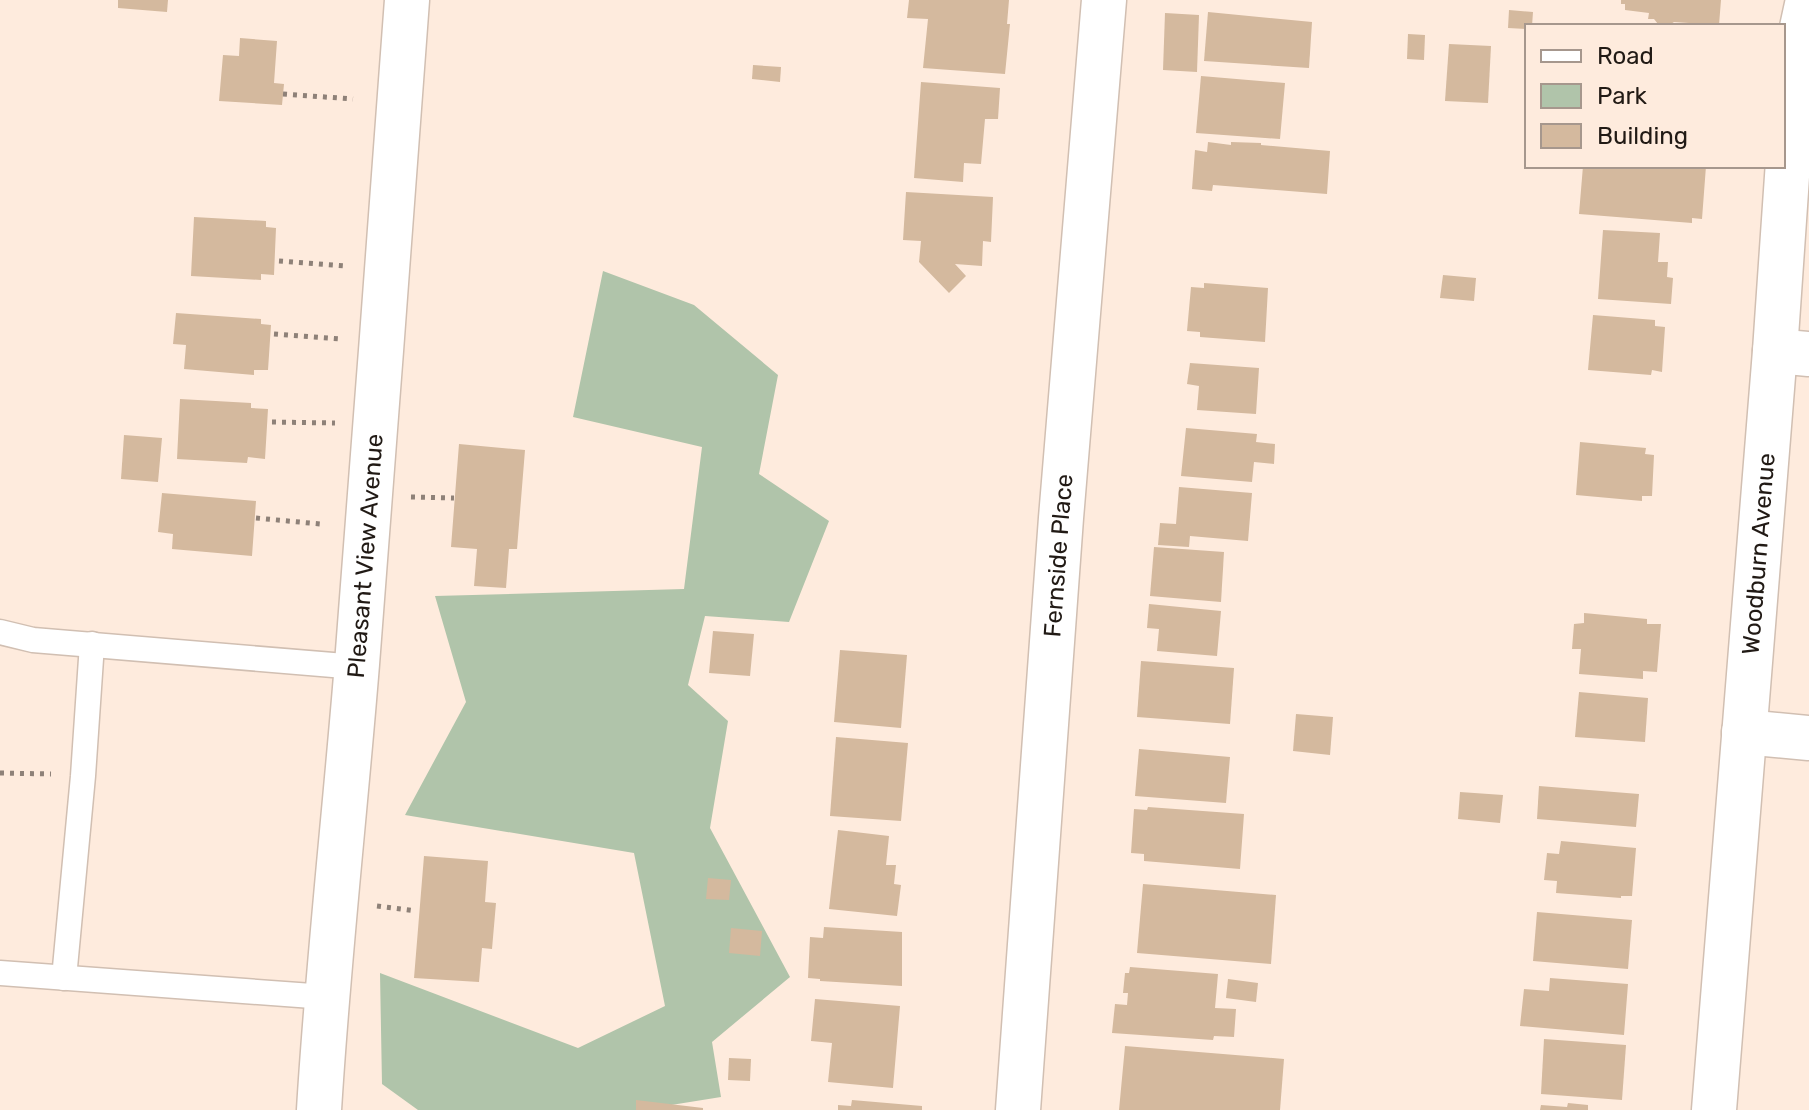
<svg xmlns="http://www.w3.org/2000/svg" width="1809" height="1110" font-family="Rubik,sans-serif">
<rect width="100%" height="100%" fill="#feebdd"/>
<path fill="#b0c4aa" d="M603,271L694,305L778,375L759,474L829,521L789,622L705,616L688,685L728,721L710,828L790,977L712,1042L721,1097L640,1110H418L382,1084L380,973L578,1048L665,1006L634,853L405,815L466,702L435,596L684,589L702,447L573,417Z"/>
<g fill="#d4b99e">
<path d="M118,0H168L167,12L118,8Z"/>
<path d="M909,0H1009L1007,24H1010L1005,74L923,68L928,19L907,18Z"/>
<path d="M1621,0H1721L1719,25L1674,22L1669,25L1658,24L1654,19H1648L1649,13L1625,10V4H1621Z"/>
<path d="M1509,10L1533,12L1532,26H1527V29L1508,28Z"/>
<path d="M1208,12L1312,22L1309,68L1204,61Z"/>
<path d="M1165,13L1199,15L1197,72L1163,70Z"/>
<path d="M1408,34L1425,35L1424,60L1407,59Z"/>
<path d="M240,38L277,41L274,83L284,84L282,105L219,101L223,55L239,56Z"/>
<path d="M1449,44L1491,46L1488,103L1445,101Z"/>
<path d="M753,65L781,67L780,82L752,79Z"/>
<path d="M1201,76L1285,83L1280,139L1196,133Z"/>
<path d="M921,82L1000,88L998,119H985L981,164L964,163L963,182L914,178Z"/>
<path d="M1208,142L1231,145V142L1261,143V145L1330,151L1327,194L1213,185L1212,191L1192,189L1195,150L1207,152Z"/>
<path d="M1583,166H1706L1702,219L1692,218V223L1579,214Z"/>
<path d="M906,192L993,197L991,242L983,241L982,266L955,264L966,276L949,293L919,262L921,241L903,240Z"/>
<path d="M194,217L266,221V227L276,228L274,275L261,274V280L191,276Z"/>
<path d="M1603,230L1660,233L1658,262H1668L1667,277L1673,278L1671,304L1598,299Z"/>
<path d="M1443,275L1476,278L1474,301L1440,298Z"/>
<path d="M1204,283L1268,288L1265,342L1200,337V332L1187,331L1191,287L1204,288Z"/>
<path d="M176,313L261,319V324L271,325L268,370H254V375L184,369L186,345L173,344Z"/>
<path d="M1593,315L1655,320V326L1665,327L1662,372L1652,370L1651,375L1588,370Z"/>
<path d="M1190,363L1259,368L1256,414L1197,410L1199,386L1187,384Z"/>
<path d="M180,399L251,403V408L268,409L265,459L248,457L247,463L177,459Z"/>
<path d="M1186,428L1257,434L1256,442L1275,444L1274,464L1254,462L1252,482L1181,476Z"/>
<path d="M124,435L162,438L158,482L121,479Z"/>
<path d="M1580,442L1646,448L1645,454L1654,455L1652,496H1642V501L1576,495Z"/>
<path d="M459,444L525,450L517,549H509L506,588L474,586L477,549L451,547Z"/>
<path d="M1179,487L1252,493L1248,541L1190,536L1189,547L1158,545L1160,523L1176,524Z"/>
<path d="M162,493L256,501L252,556L172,549L173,534L158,532Z"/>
<path d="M1154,547L1224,552L1221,602L1150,596Z"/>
<path d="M1149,604L1221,611L1217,656L1157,651L1159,629L1147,628Z"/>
<path d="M1584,613L1647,619V624H1661L1657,672L1643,671V679L1579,674L1581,649H1572L1574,624L1584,623Z"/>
<path d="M713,631L754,634L750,676L709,673Z"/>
<path d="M840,650L907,655L901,728L834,722Z"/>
<path d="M1141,661L1234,668L1230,724L1137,717Z"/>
<path d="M1579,692L1648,698L1645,742L1575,737Z"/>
<path d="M1296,714L1333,717L1330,755L1293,751Z"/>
<path d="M836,737L908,743L901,821L830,816Z"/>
<path d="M1139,749L1230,757L1226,803L1135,796Z"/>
<path d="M1539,786L1639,794L1636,827L1537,819Z"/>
<path d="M1460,792L1503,795L1500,823L1458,819Z"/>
<path d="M1148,807L1244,814L1240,869L1144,861V854L1131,853L1134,809L1147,810Z"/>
<path d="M838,830L889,836L886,865H896L894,884L901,885L897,916L829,909Z"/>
<path d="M1561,841L1636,848L1632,896H1621V898L1556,893L1557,881L1544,880L1547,853L1559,854Z"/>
<path d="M424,856L488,861L485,902L496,903L492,949L482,948L479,982L414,978Z"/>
<path d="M708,878L731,880L729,900L706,899Z"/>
<path d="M1143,884L1276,895L1271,964L1137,953Z"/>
<path d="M1537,912L1632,920L1628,969L1533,961Z"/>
<path d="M824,927L902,932V986L820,981V979L808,978L810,937L823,938Z"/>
<path d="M731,928L762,931L760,956L729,953Z"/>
<path d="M1130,967L1218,974L1215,1008L1236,1009L1234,1037L1214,1036L1213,1040L1112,1033L1115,1004L1127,1005L1128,993H1123L1125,973H1129Z"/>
<path d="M1550,978L1628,984L1624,1035L1520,1026L1524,989L1549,991Z"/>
<path d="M1228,979L1258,983L1256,1002L1226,998Z"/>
<path d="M815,999L900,1006L893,1088L828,1082L832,1043L811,1041Z"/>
<path d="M1544,1039L1626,1045L1622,1100L1541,1094Z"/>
<path d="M1125,1046L1284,1059L1280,1110H1119Z"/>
<path d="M729,1058L751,1059L750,1081L728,1080Z"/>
<path d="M636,1100L703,1108V1110H636Z"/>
<path d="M852,1100L922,1106V1110H838V1105L851,1106Z"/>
<path d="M1568,1103L1588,1105V1110H1540L1541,1105L1567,1107Z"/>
</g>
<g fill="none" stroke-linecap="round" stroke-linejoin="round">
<defs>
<g id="service">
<path d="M0,632L33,640L357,667"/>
<path d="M0,973L326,997"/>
<path d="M64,978L83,776L92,644"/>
</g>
<g id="minor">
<path d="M1775,351L1809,354"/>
<path d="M1744,732L1809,738"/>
<path id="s1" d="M319,1110C328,961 345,813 357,664C375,443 390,221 407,0"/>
<path id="s2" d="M1018,1110L1061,518L1104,0"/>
</g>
<g id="tertiary">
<path id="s3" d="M1714,1110L1775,351L1795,60L1808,0"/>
</g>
</defs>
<use href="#service" stroke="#d1bfb2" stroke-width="27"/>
<use href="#minor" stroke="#d1bfb2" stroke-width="47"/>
<use href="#tertiary" stroke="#d1bfb2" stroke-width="47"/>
<g stroke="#8e8178" stroke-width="5" stroke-dasharray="4 6" stroke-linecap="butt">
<path d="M283,94L353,99"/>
<path d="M279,261L346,266"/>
<path d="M274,334L340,339"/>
<path d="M272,422L335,423"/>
<path d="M411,497L454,498"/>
<path d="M256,518L320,524"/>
<path d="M0,773L51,774"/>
<path d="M377,906L416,911"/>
</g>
<use href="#service" stroke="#fff" stroke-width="24"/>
<use href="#minor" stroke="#fff" stroke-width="44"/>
<use href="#tertiary" stroke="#fff" stroke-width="44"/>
</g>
<g text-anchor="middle" stroke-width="8" stroke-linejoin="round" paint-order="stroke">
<g font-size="24" fill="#211a15" stroke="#feebdd">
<text dy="8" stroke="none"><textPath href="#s1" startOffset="556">Pleasant View Avenue</textPath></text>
<text dy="8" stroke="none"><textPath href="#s2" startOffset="556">Fernside Place</textPath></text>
<text dy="8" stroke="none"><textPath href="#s3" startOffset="558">Woodburn Avenue</textPath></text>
</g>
</g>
<rect x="1525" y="24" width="260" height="144" fill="#feebdd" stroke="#a6978d" stroke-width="2"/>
<rect x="1541" y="50" width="40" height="12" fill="#ffffff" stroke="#a6978d" stroke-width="2"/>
<text x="1597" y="64" font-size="24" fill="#211a15">Road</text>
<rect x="1541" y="84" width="40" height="24" fill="#b0c4aa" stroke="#a6978d" stroke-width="2"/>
<text x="1597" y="104" font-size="24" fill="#211a15">Park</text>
<rect x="1541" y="124" width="40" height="24" fill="#d4b99e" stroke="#a6978d" stroke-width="2"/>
<text x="1597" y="144" font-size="24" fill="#211a15">Building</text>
</svg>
